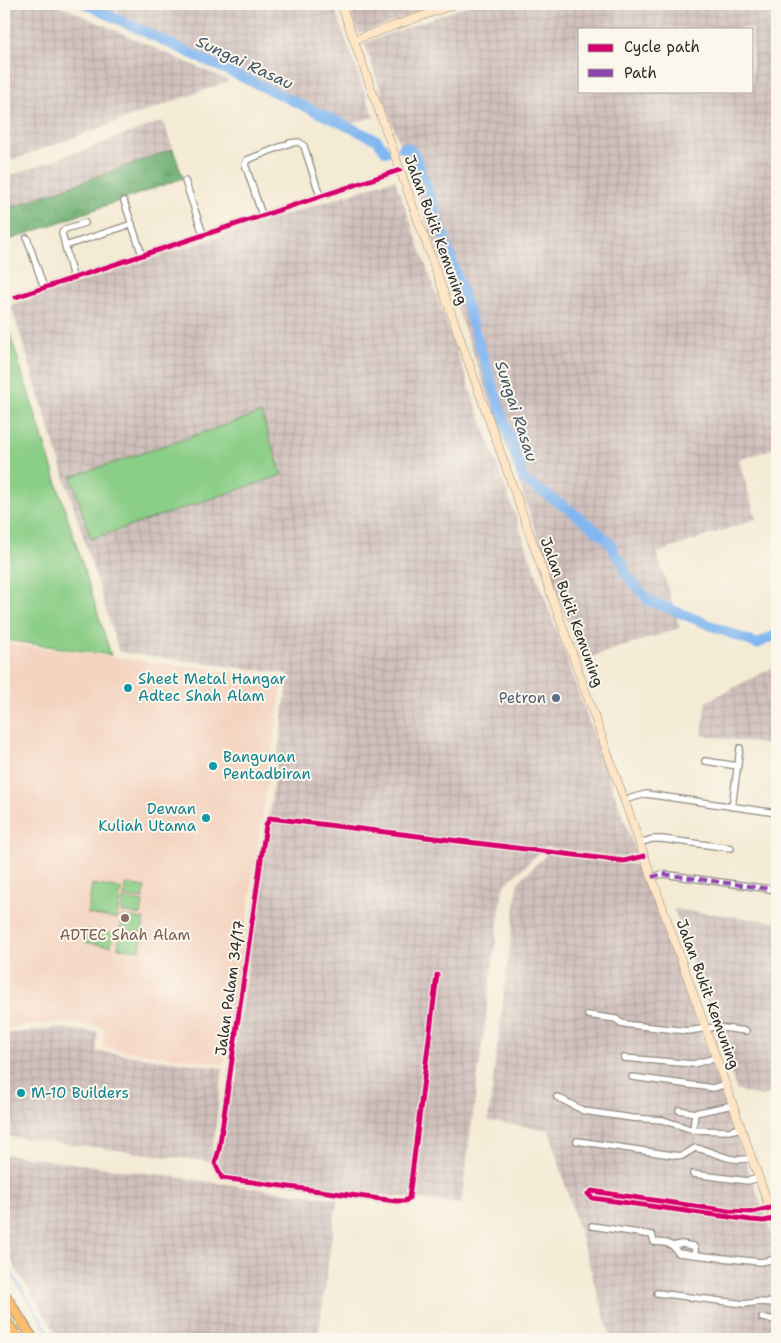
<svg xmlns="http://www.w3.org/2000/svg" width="781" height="1343" font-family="'Shantell Sans',sans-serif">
<defs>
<pattern id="industrial-grid" width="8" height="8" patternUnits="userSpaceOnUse" patternTransform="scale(1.25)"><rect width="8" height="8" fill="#d0c0bc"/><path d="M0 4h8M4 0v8" fill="none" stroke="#b3a5a2"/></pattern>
<pattern id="forest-crowns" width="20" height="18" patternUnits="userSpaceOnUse" patternTransform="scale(1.25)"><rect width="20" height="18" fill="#70b174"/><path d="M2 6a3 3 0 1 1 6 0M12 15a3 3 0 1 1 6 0" fill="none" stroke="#5c905f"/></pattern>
</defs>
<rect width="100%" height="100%" fill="#fbf7ec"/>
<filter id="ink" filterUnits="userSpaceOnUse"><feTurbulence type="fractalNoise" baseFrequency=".02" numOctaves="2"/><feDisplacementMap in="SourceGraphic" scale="10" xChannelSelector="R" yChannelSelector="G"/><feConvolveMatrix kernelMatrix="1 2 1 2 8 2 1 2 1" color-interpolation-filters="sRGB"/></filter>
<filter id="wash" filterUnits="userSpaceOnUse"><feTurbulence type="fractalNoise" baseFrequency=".0096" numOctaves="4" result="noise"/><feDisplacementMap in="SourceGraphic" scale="20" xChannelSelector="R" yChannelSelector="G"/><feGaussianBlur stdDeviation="1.12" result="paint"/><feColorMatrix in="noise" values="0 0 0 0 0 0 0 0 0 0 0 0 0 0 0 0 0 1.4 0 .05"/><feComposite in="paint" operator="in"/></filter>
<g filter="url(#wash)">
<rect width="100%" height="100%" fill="#f4ebd5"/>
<path fill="#f4d3c0" d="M4,643L283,679L225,1064L103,1048L105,1027L58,1022L4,1028Z"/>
<g fill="url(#industrial-grid)" fill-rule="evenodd">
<path d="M18,4H56L229,81L4,163V9Z"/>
<path d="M88,4H113L117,17Z"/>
<path d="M115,4H333L374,117L352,123L119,15Z"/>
<path d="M348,4H442L359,34Z"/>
<path d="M472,4H777V447L739,460L756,519L657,553L680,628L581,660L364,43ZM580,29H752V91H580Z"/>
<path d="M163,121L173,149L4,210V178Z"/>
<path d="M395,179L636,853L622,857L545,847L503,887L461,1204L224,1176L217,1162L246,978L289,674L119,652L11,305Z"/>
<path d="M777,665V746L702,735L706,702Z"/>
<path d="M547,854L641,866L777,1249V1339H611L549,1130L488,1121L518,882Z"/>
<path d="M674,909L777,922V1092L761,1096L737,1091Z"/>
<path d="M58,1028L98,1032L96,1051L223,1068L211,1162L4,1136V1034Z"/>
<path d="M4,1154L337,1199L318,1339H60L4,1250Z"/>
</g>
<g fill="#8bce87" stroke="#5b7c59">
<path d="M4,315L111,655L4,640Z"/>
<path d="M261,413L282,475L91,539L71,477Z"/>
<path d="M92,884L121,889L117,919L88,914Z"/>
<path d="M125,884L145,887L143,899L124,897Z"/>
<path d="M123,899L143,902L141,915L121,912Z"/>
<path d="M122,916L144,919L142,933L120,930Z"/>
<path d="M87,930L113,933L111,946L86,943Z"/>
<path d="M120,934L142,937L140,950L118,948Z"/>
</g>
<path fill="url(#forest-crowns)" stroke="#4e6e50" d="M173,149L183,178L4,242V210Z"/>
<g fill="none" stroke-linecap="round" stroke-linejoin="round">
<path stroke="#81b7f0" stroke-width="2" d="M4,1262L53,1339"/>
<g stroke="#81b7f0" stroke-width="10">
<path d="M85,4L377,140L386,152"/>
<path d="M402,148L407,147L414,153L432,200L523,478L527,482C555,500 583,518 607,540C616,548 611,555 622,561L626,574L648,600L757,644L777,634"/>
</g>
</g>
</g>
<g filter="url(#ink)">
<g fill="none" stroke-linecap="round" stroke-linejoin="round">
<defs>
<g id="street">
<path d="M185,181L203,234"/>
<path d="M124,201L142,255"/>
<path d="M262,215L245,164L247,160L290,143L299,142L304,146L320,196"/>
<path d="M27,238L44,288"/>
<path d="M65,246L132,224"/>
<path d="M73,278L62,233L65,229L85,223"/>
<path d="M16,297L400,170"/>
<path d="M705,761L738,766"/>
<path d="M624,800L646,794L777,813"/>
<path d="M732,807L740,748"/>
<path d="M640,843L652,839H662L731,848"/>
<path d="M652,877L663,874L777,890"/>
<path d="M437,975L409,1198L405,1201H396L222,1178L215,1163L219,1150L266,825L270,818L624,861L644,856"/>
<path d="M588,1015L616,1019L621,1023L631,1025L688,1031L715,1027L746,1031"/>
<path d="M624,1058L693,1064L716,1058"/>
<path d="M632,1077L713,1088L726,1084"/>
<path d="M557,1097L584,1111L632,1118L663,1120L693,1130L729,1131L741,1128"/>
<path d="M679,1110L695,1113L733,1105"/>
<path d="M693,1130L695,1113"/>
<path d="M577,1141L672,1155L682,1156L695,1148C716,1151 729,1164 752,1158"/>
<path d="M693,1174L748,1181L759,1178"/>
<path d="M770,1208L752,1212L729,1211L605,1193L592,1191L588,1194L592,1198L751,1220L764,1221L773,1219"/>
<path d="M592,1226L652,1235L654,1242L666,1243L673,1246L681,1244L693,1246L695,1248V1255L760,1262L777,1259"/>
<path d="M673,1246L678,1253L695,1255"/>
<path d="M657,1293L744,1304L758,1302L777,1303"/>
<path d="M762,1318L777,1320"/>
</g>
<g id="secondary">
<path d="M341,4L777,1229"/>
<path d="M354,40L456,4"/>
</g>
<g id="primary">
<path d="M4,1293L33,1339"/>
<path d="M4,1317L18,1339"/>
</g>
</defs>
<use href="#street" stroke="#908b80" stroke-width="8"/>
<use href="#secondary" stroke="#908b80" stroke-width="9"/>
<use href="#primary" stroke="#908b80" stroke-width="11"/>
<use href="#street" stroke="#fff" stroke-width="5.5"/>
<use href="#secondary" stroke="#fde5c5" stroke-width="8"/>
<use href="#primary" stroke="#fbbe6e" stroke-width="9"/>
<path stroke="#8e44ad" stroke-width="4" stroke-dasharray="8 4" stroke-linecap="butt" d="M652,877L663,874L777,890"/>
<defs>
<g id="cycleway">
<path d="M16,297L400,170"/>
<path d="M437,975L409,1198L405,1201H396L222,1178L215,1163L219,1150L266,825L270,818L624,861L644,856"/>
<path d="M770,1208L752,1212L729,1211L605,1193L592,1191L588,1194L592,1198L751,1220L764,1221L773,1219"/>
</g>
</defs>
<use href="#cycleway" stroke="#fbf7ec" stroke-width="8"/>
<use href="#cycleway" stroke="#d6006c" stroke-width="5"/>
</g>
</g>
<g fill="#0f9aa8" stroke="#fbf7ec" stroke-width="2">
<circle cx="128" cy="688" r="5"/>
<circle cx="213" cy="766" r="5"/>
<circle cx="206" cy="818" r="5"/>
<circle cx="21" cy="1093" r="5"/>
</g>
<circle fill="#5c6f8a" stroke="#fbf7ec" stroke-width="2" cx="556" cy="698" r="5"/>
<circle fill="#8d6e63" stroke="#fbf7ec" stroke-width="2" cx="125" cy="918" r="5"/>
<g text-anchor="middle" stroke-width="4" stroke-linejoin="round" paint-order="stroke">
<g font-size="15" fill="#2b2b2b" stroke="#fbf7ec">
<text transform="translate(436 230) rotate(70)" y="5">Jalan Bukit Kemuning</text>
<text transform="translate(572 612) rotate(70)" y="5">Jalan Bukit Kemuning</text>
<text transform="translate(230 988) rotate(-82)" y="5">Jalan Palam 34/17</text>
<text transform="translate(708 994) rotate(70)" y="5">Jalan Bukit Kemuning</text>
</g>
<g font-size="15" fill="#0d838f" stroke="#fbf7ec" text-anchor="start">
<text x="138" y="684">Sheet Metal Hangar<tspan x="138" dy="17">Adtec Shah Alam</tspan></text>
<text x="223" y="762">Bangunan<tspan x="223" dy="17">Pentadbiran</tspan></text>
<text x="196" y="814" text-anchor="end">Dewan<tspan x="196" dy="17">Kuliah Utama</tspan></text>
<text x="31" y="1098">M-10 Builders</text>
</g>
<g font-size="15" fill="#4e5e75" stroke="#fbf7ec" text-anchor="end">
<text x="546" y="703">Petron</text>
</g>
<g font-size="15" fill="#785e54" stroke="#fbf7ec">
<text x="125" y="940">ADTEC Shah Alam</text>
</g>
<g font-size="16" font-style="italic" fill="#455566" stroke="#fbf7ec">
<text transform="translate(245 62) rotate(25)" y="6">Sungai Rasau</text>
<text transform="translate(517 411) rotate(72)" y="6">Sungai Rasau</text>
</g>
</g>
<rect width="781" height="1343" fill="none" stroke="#fbf7ec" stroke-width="20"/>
<rect x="578" y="28" width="175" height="65" fill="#fbf7ec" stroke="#a8a59f"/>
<rect x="588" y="44" width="25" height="8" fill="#d6006c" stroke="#a8a59f"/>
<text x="624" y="52" font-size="15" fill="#2b2b2b">Cycle path</text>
<rect x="588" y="69" width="25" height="8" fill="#8e44ad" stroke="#a8a59f"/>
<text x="624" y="78" font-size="15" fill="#2b2b2b">Path</text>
</svg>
